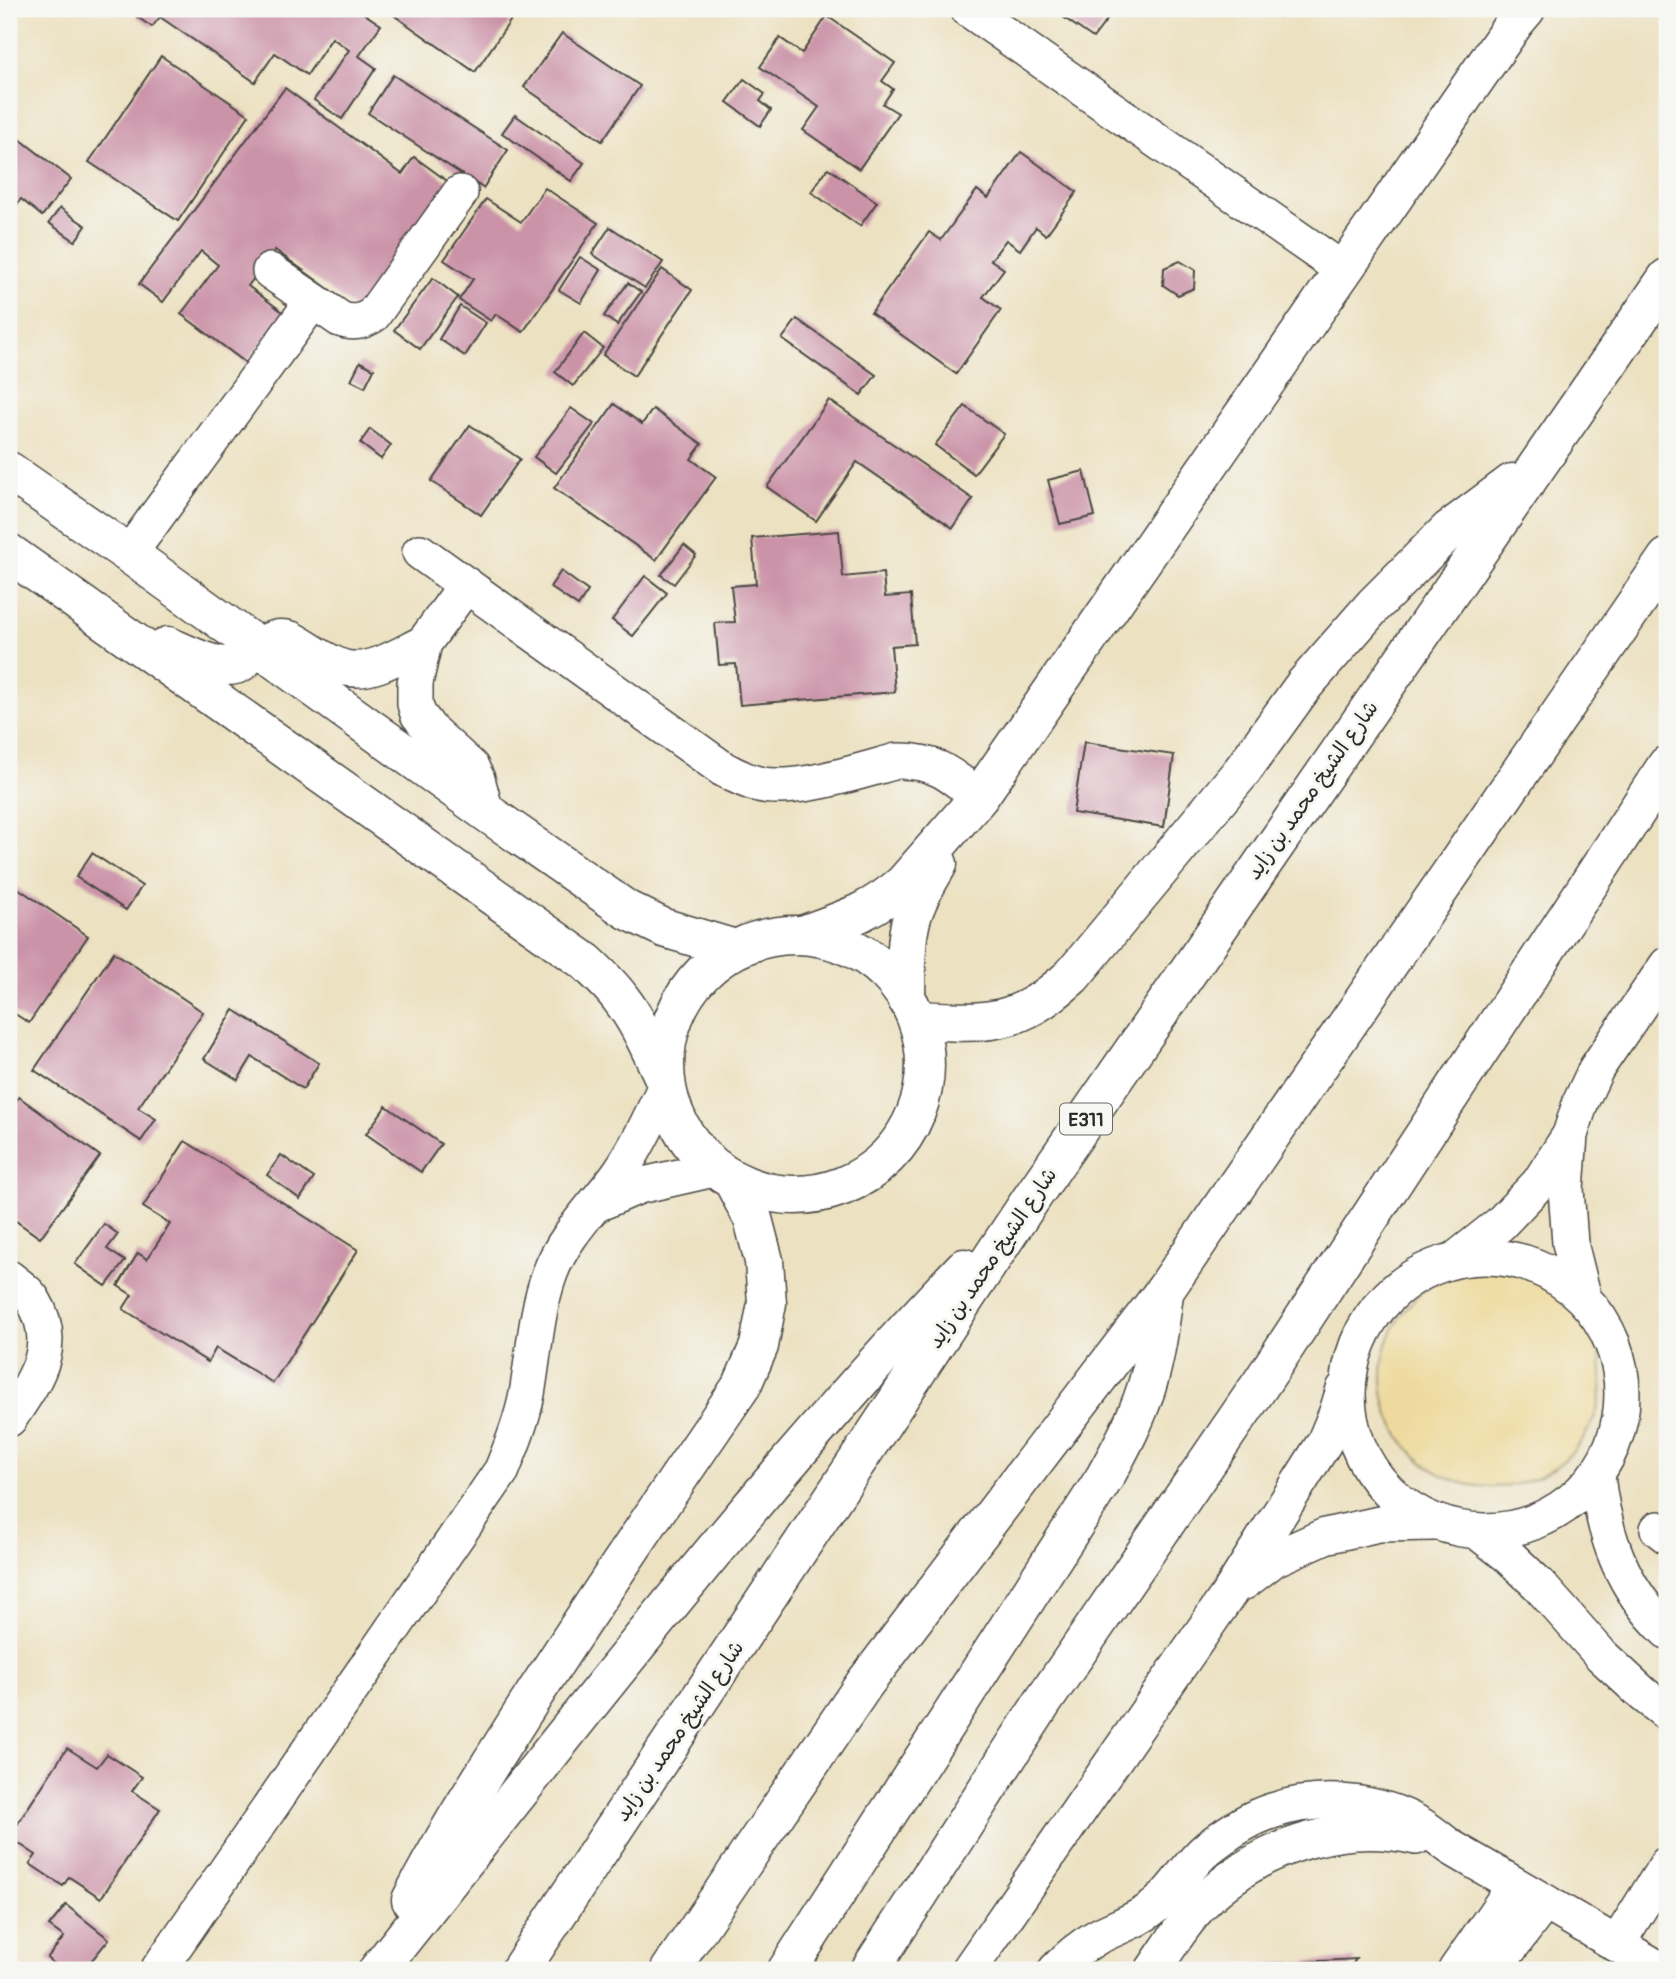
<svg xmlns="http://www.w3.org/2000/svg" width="1676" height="1979" font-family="Pangolin,'Playpen Sans Arabic',sans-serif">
<rect width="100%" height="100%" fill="#f6f6f2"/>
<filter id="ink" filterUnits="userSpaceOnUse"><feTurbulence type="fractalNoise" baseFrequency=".0143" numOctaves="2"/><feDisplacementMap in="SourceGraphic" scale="14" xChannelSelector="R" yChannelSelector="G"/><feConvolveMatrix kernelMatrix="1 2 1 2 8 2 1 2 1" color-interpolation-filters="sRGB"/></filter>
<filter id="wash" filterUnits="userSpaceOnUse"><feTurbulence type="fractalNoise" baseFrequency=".00686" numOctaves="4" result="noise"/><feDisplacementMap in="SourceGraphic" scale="28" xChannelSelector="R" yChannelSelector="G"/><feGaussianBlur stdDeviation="1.57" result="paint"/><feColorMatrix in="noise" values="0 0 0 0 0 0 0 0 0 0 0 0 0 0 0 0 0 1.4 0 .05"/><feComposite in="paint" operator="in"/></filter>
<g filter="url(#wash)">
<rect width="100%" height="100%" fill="#ece1c1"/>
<circle fill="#eeda9e" stroke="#8c8264" stroke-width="2" cx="1492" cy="1377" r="110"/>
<g id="blocks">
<g fill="#cb93a8">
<path d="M142,9H357L381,25L359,56L376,68L342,119L314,100L349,50L332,38L307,75L275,53L255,82L160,17L152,27L137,17Z"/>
<path d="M400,9H514L517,11L475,72L395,16Z"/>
<path d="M1069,9H1115L1093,38L1063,17Z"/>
<path d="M1269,9H1286L1280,17Z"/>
<path d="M827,16L895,63L882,81L893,89L883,104L898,113L859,169L803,130L819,107L760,67L780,38L802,53Z"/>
<path d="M562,33L640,86L602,141L524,87Z"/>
<path d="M161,56L249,115L178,221L89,162Z"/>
<path d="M393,75L508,150L483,188L368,113Z"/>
<path d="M744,79L765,94L760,101L771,110L760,126L727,102Z"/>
<path d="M285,88L402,174L414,157L450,183L356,309L275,250L248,286L284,313L246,363L181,314L218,265L201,251L163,302L139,284Z"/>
<path d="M515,115L584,163L571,181L502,133Z"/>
<path d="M16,136L71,179L42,216L21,199L12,210L9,207V145Z"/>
<path d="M1021,152L1077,192L1046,235L1036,227L1020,250L1006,240L991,260L1004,269L983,297L1001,310L956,374L871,313L929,232L941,240L977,190L988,198Z"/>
<path d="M828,168L877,202L860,226L811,192Z"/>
<path d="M545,188L598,223L523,332L496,314L491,321L459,300L473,279L444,260L486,199L521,222Z"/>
<path d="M60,208L86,226L75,241L49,223Z"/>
<path d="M610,227L663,262L645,288L592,254Z"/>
<path d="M580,257L601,270L581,303L559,290Z"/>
<path d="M1180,261L1195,270L1194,288L1178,295L1163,285L1164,268Z"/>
<path d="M662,269L692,290L634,376L603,355Z"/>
<path d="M433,278L458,297L420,349L394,330Z"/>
<path d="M628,283L641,292L617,325L604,316Z"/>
<path d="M460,306L486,323L465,356L439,339Z"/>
<path d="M797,319L876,375L861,395L782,339Z"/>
<path d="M584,333L603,348L573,386L555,372Z"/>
<path d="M360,362L374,369L365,387L351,380Z"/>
<path d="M829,400L973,499L953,528L857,462L816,521L767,487Z"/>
<path d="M614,404L642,424L653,409L702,444L691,459L716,477L656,560L554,488Z"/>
<path d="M965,406L1004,434L974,474L935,445Z"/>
<path d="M571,408L594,424L556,473L534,457Z"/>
<path d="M470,425L520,459L481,515L431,481Z"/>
<path d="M370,429L391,445L381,459L360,443Z"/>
<path d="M1084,471L1095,516L1060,524L1048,480Z"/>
<path d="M839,531L843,577L883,573L885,597L911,595L915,644L891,646L895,692L740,705L736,664L719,665L715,623L735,622L731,586L756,584L752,538Z"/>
<path d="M684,545L696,555L674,584L661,575Z"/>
<path d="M561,571L588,591L578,606L550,587Z"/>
<path d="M645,576L667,593L633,636L612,620Z"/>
<path d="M1084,742L1174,755L1164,827L1073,813Z"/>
<path d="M92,853L142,886L126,910L76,877Z"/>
<path d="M9,882L88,936L29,1023L9,1010Z"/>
<path d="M114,952L203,1012L138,1108L156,1119L141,1141L34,1070Z"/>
<path d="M234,1010L319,1063L303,1089L252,1057L238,1080L204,1059Z"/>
<path d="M19,1097L100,1156L40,1238L9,1216V1110Z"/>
<path d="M386,1106L441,1144L421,1172L366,1134Z"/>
<path d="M185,1141L358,1250L273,1383L216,1348L208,1362L123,1309L132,1295L118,1286L138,1253L147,1259L170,1224L143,1207Z"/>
<path d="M281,1155L314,1178L300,1199L267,1175Z"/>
<path d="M104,1224L118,1234L107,1249L125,1261L106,1286L75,1264Z"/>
<path d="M67,1748L97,1767L107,1754L142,1777L132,1791L160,1809L101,1898L69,1877L63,1886L30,1864L36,1855L9,1837Z"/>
<path d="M66,1905L109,1939L84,1970H62L47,1958L64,1937L49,1926Z"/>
<path d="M1356,1959L1349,1970H1187L1189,1968Z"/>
</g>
</g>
</g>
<g filter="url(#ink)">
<use href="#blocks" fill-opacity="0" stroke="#484642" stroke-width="2"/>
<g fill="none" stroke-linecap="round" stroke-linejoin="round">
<defs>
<g id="minor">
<path d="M968,9L1343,270"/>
<path d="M270,271L340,319C353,324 362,322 373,315L460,193"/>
<path d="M420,552L723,769C734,775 745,781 758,784C794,793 860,771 897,761C935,760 951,775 979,797"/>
<path d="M129,554L313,301"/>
<path d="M466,585L424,643L415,683V704L418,714L430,730L471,767L477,779L486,812"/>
<path d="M257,646C269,640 277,635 291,639C308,648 326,663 345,668C372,674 401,654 424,643"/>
<path d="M597,1204L639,1186L714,1169"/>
<circle cx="1485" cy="1394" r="137"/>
<path d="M1456,1259L1500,1224L1539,1183L1568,1138"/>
<path d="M9,1278C16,1284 28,1291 33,1300C61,1346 35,1380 9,1419"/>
<path d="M1583,1295L1570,1243L1566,1189L1570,1135L1581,1101L1596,1069L1667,965"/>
<path d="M1597,1476C1604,1537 1622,1588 1667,1631"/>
<path d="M1658,1529L1667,1536"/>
<path d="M1478,1532L1510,1557L1538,1584L1602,1656L1643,1694L1667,1713"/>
<path d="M1244,1582L1274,1559L1325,1536L1379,1524L1435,1523"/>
<path d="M1617,1944L1667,1864"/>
<path d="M158,1970L502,1470C512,1445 522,1420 527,1394C534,1354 536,1311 550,1273C565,1233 596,1206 620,1172C638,1146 652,1116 665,1087"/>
<path d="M969,1970L1230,1592L1324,1443L1337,1412L1344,1389"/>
<path d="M1056,1970C1068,1957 1082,1946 1097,1937C1116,1927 1137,1921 1154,1907C1175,1891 1187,1865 1208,1848C1227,1833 1249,1818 1272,1811C1320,1795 1379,1800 1422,1826C1433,1833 1442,1841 1452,1848L1661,1970"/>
<path d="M1153,1970C1172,1943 1190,1912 1216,1890C1269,1844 1346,1820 1416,1837"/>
<path d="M1456,1970L1515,1885"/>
<path d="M1493,1970L1545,1902"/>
</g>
<g id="major">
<path d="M9,471L129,554L486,812L627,910L664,928L735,949"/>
<path d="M9,553L586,962C599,974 611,985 621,999C639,1022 651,1051 664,1078"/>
<path d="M168,646C192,656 247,688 251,641"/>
<circle cx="795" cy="1065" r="130"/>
<path d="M802,935C843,920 870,913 904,883L979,797L1515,22L1526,9"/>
<path d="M906,996C907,967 904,935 915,908C921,892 930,878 938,864"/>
</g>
<g id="highway">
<path d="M918,1020C989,1024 1017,1026 1072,976L1242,771L1304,685L1374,605L1449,530L1512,483"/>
<path d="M411,1900C443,1837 482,1777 520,1717C591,1605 667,1495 742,1385L759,1346L767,1303L764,1261L753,1219L733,1181"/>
<path d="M378,1970C568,1732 753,1489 964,1268"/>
<path d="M520,1970L1033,1196L1667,278"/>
<path d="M670,1970L865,1683L1165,1290L1667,558"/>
<path d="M787,1970L1105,1477C1121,1448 1136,1420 1146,1389C1156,1358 1160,1325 1164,1293"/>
<path d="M870,1970L1043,1702L1262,1382L1667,765"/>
</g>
</defs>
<use href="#minor" stroke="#484642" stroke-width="38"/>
<use href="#major" stroke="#484642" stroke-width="41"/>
<use href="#highway" stroke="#484642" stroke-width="41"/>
<use href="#minor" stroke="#fff" stroke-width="35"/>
<use href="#major" stroke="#fff" stroke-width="38"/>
<use href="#highway" stroke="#fff" stroke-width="38"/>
</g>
</g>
<g text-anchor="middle" stroke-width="6" stroke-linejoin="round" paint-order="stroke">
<rect fill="#f6f6f2" stroke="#686867" stroke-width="2" x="1060" y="1103.5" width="52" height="31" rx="5"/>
<g font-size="19" font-weight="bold" fill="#2b2b2b">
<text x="1086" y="1126">E311</text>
</g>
<g font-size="21" fill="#2b2b2b" stroke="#f6f6f2">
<text transform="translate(1312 790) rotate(-55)" y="7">شارع الشيخ محمد بن زايد</text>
<text transform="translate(992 1258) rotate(-56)" y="7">شارع الشيخ محمد بن زايد</text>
<text transform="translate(679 1731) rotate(-56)" y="7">شارع الشيخ محمد بن زايد</text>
</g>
</g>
<rect width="1676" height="1979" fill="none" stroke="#f6f6f2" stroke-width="35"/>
</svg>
